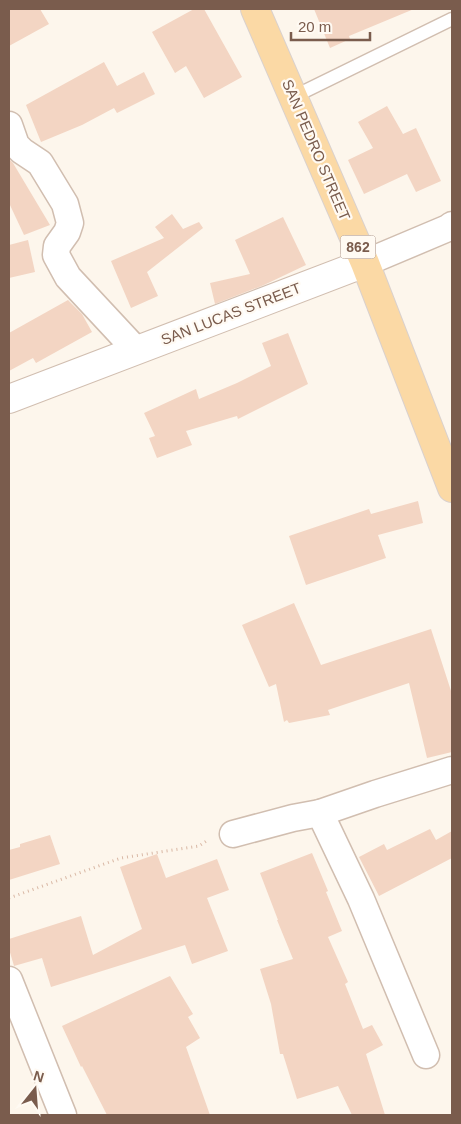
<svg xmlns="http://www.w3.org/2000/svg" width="461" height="1124" font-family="Arial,sans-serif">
<rect width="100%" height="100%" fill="#fdf6ec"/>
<g fill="#f3d5c3">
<path d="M9,9H40L49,24L9,46Z"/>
<path d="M194,9H204L242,77L204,98L186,66L175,73L152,32Z"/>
<path d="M314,9H414L349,36L350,39L330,48Z"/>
<path d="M104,62L117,86L144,72L155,94L117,113L114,108L82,125L41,142L26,105Z"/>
<path d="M387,106L403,134L416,128L441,181L416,192L407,174L364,194L348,160L373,148L358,122Z"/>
<path d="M9,159L13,163L50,225L24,235L9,203Z"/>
<path d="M172,214L183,229L199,222L203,228L147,272L158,296L131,308L111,261L164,238L155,227Z"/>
<path d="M283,217L306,265L264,285L215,304L210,283L250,274L235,240Z"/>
<path d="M28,240L35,272L9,278V245Z"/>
<path d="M68,300L82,314L92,332L36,363L33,358L9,371V333Z"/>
<path d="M288,333L308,384L238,419L237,416L186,431L192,445L157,458L149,438L155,436L144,413L196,389L199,399L237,383L271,366L262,343Z"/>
<path d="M418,501L423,523L378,535L386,558L306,585L289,536L369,509L371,514Z"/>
<path d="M294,603L321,665L431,629L452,694V752L427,758L409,683L328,710L330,715L289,723L287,720L284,722L276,684L269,687L242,625Z"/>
<path d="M430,829L436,840L452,831V858L379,896L359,857L384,844L387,850Z"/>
<path d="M50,835L60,864L9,880V850L20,847V844Z"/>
<path d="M312,853L328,891L326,892L342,931L328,937L348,982L345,984L363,1029L372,1025L383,1045L366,1054L385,1115H352L338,1086L297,1099L283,1054H280L271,1004L260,969L293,959L277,920H278L260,873Z"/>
<path d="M157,854L166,878L217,859L229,890L207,898L228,951L192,964L185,945L51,987L42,958L14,966L9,949V939L81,916L93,955L142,929L120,867Z"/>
<path d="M170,976L193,1014L188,1017L200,1038L186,1047L210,1115H107L82,1066L81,1067L62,1026Z"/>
</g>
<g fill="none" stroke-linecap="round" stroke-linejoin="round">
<defs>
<path id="service" d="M293,97L452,19"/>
<g id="minor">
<path d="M9,125L16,145L22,151L40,163L65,204L70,223L67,232L57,246L56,255L68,277L136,350"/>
<path d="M365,263L448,228L452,225"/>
<path d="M320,813L361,899L426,1055"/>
<path d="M233,834L293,818L320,813L375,794L452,770"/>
<path d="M9,980L63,1115"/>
</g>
<path id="tertiary" d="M9,399L365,263"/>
<path id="primary" d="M255,9L365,263L452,488"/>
</defs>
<use href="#service" stroke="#d1beb0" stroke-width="15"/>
<use href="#minor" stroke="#d1beb0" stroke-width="29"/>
<use href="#tertiary" stroke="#d1beb0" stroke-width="30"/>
<use href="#primary" stroke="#dad1cd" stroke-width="30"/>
<path stroke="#d9b8a5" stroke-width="3" stroke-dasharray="1 4" stroke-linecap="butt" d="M9,898L121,858L199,846L208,840"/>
<use href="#service" stroke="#fff" stroke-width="12"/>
<use href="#minor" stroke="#fff" stroke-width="26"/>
<use href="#tertiary" stroke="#fff" stroke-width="28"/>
<use href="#primary" stroke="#fbd9a5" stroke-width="28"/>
</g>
<g text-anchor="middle" stroke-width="4.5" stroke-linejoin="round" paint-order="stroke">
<rect fill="#fffaf3" stroke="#a28b7f" stroke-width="1" x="340.5" y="235.5" width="35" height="23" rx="4"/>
<g font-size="14" font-weight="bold" fill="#7a5c4d">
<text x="358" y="252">862</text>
</g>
<g font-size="15" fill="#7a5c4d" stroke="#fffaf3">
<text transform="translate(316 150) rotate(67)" y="5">SAN PEDRO STREET</text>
<text transform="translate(231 314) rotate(-21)" y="5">SAN LUCAS STREET</text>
</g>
</g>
<rect width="461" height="1124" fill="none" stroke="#7a5c4d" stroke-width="20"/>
<g transform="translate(35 1089) rotate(17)" stroke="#fffaf3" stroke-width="4" paint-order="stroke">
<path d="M0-4L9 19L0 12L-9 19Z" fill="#7a5c4d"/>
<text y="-8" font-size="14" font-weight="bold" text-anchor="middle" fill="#7a5c4d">N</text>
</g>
<path d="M291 32v8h79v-8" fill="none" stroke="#7a5c4d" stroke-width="2.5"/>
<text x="298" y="32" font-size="15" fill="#7a5c4d" stroke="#fffaf3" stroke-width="4" paint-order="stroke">20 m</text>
</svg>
